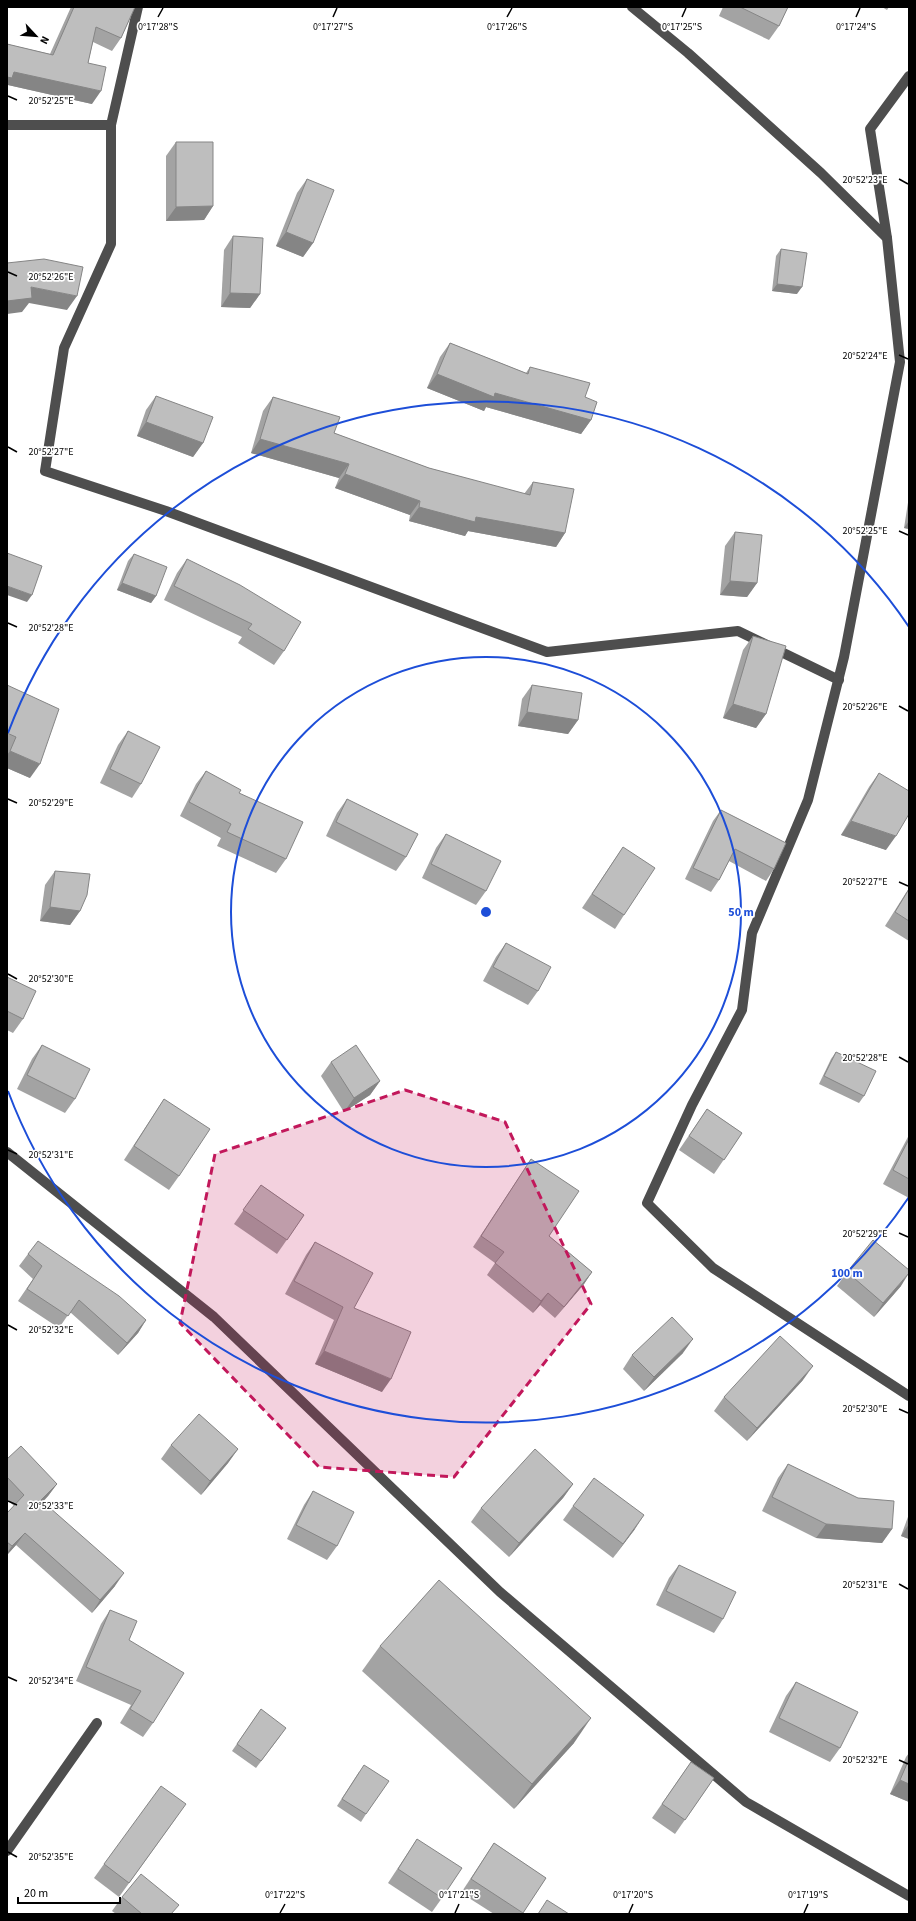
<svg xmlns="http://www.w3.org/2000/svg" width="916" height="1921" font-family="'Source Sans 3',sans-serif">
<rect width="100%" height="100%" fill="#fff"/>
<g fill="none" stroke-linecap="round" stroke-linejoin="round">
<g stroke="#4e4e4e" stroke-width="10">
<path d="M138,7L111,125V244L64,348L45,471L166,511L547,652L738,631L839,680"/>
<path d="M632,7L688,53L821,173L887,238L900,362L844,657L808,800L752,933L742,1010L692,1105L647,1203L713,1268L909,1396"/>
<path d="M7,125H111"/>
<path d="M887,238L870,129L909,76"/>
<path d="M7,1152L214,1317L500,1592L746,1802L909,1896"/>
<path d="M7,1851L97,1723"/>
</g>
</g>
<g fill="#a3a3a3">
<path d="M71,7H135L121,38L112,51L93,42L88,63L92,104L8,85L7,44L50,54Z"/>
<path d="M723,7H788L779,26L769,40L719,16Z"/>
<path d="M882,7H889L887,10Z"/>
<path d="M176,142L213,206L204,220L166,221V156Z"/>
<path d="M307,179L313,243L303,257L276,246L297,193Z"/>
<path d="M233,236L260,294L250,308L221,307L224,250Z"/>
<path d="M781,249L797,294L772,291L776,256Z"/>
<path d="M450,343L526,373L530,367L585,397L591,420L581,434L486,407L484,411L427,388L440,357Z"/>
<path d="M156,396L203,443L193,457L137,436L146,410Z"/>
<path d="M273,397L334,433L429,468L524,494L533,482L565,533L556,547L468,531L465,536L409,521L410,515L335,488L339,478L251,453L263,411Z"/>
<path d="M909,496V529L904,528Z"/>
<path d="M735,532L757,583L747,597L720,595L725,546Z"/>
<path d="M134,554L156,596L151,603L117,590L128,561Z"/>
<path d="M187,559L284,651L274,665L238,643L242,637L164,600L177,573Z"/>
<path d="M753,636L766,714L756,728L723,718L743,650Z"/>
<path d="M7,685L30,778L7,768Z"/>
<path d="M532,685L578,720L568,734L518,726L522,699Z"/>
<path d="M128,731L141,784L132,798L100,783L118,745Z"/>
<path d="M206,771L286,859L276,873L217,846L221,838L180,816L196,784Z"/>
<path d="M879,773L886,850L841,835L869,787Z"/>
<path d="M347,799L406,857L396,871L326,836L337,813Z"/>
<path d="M721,810L774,869L766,881L729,861L719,880L711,892L685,879L713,821Z"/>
<path d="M446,834L486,891L476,905L422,878L436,848Z"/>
<path d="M623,847L624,915L615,929L582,908Z"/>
<path d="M55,871L80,911L70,925L40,921L45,885Z"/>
<path d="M909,888V941L885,926Z"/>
<path d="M506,943L538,991L528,1005L483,981L496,957Z"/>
<path d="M7,977L23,1019L13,1033L7,1030Z"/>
<path d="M42,1045L75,1099L65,1113L17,1089L32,1059Z"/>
<path d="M836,1052L864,1096L859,1103L819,1084L831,1059Z"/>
<path d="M331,1062L380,1081L370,1095L344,1112L321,1076Z"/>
<path d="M164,1099L179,1176L169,1190L124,1160Z"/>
<path d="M707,1109L742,1133L714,1174L679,1150Z"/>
<path d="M909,1135V1198L883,1184Z"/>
<path d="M531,1159L549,1236L592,1272L584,1284L555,1318L540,1305L533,1313L487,1275L495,1263L473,1247Z"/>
<path d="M261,1185L304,1215L277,1254L234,1224Z"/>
<path d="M315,1242L382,1392L315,1364L334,1320L285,1294L306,1255Z"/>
<path d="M28,1254L146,1320L138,1333L118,1355L70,1312L59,1328L18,1301L33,1279L19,1266Z"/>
<path d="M847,1272L901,1286L874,1317L837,1286Z"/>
<path d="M683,1353L644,1391L623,1369L632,1355Z"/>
<path d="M803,1380L747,1441L714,1411L724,1397Z"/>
<path d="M171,1445L238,1449L228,1463L201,1495L161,1459Z"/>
<path d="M7,1459L57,1484L48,1496L43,1502L115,1586L92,1613L16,1545L7,1555V1513L14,1506L7,1499Z"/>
<path d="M788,1464L892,1529L882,1543L816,1538L762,1511L778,1478Z"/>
<path d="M573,1484L563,1498L509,1557L471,1522L481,1508Z"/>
<path d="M313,1491L337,1546L327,1560L287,1539L304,1505Z"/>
<path d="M573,1506L635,1529L613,1558L563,1520Z"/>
<path d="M909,1514V1539L901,1536Z"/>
<path d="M679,1565L723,1619L714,1633L656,1605L669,1578Z"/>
<path d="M110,1610L129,1640L153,1723L143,1737L120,1723L131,1705L76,1681L101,1624Z"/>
<path d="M380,1646L574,1743L514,1809L362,1671Z"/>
<path d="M796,1682L840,1748L830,1762L769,1732L786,1696Z"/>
<path d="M261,1709L281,1735L256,1768L232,1751Z"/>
<path d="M909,1753V1802L890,1794L906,1757Z"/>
<path d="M691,1762L714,1778L675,1834L652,1818Z"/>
<path d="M359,1772L366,1814L361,1822L337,1806Z"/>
<path d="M176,1818L119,1897L94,1878L104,1864Z"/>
<path d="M417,1839L442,1898L432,1912L388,1883Z"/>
<path d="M494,1843L546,1878L522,1914H494L461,1893Z"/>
<path d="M122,1897L172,1914H116L112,1911Z"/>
</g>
<g fill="#858585">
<path d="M14,72L101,91L92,104L8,85L7,86V77Z"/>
<path d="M213,206L204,220L166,221L176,207Z"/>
<path d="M286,232L313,243L303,257L276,246Z"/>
<path d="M777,284L802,287L797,294L772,291Z"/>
<path d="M31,287L77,296L67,310L29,303L22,312L7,314V301Z"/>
<path d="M230,293L260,294L250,308L221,307Z"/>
<path d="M437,374L591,420L581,434L486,407L484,411L427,388Z"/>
<path d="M146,422L203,443L193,457L137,436Z"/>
<path d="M260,439L349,464L339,478L251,453Z"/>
<path d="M345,474L420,501L410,515L335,488Z"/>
<path d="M419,507L476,517L565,533L556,547L468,531L465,536L409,521Z"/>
<path d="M909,521V529L904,528Z"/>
<path d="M730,581L757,583L747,597L720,595Z"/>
<path d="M122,583L156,596L151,603L117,590Z"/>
<path d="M7,586L32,595L27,602L7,595Z"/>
<path d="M733,704L766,714L756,728L723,718Z"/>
<path d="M527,712L578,720L568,734L518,726Z"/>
<path d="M10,751L40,764L30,778L7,768V755Z"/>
<path d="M851,821L896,836L886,850L841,835Z"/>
<path d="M50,907L80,911L70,925L40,921Z"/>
<path d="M380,1081L370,1095L344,1112L354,1098Z"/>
<path d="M592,1272L584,1284L555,1318L564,1307Z"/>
<path d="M909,1273L901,1286L874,1317L883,1303Z"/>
<path d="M548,1293L540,1305L533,1313L541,1301Z"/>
<path d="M146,1320L138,1333L118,1355L127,1343Z"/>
<path d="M693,1339L683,1353L644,1391L654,1377Z"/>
<path d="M324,1351L391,1379L382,1392L315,1364Z"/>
<path d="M813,1366L803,1380L747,1441L757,1428Z"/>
<path d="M238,1449L228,1463L201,1495L210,1481Z"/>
<path d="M57,1484L48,1496L32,1512L41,1500Z"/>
<path d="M573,1484L563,1498L509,1557L519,1543Z"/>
<path d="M644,1515L635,1529L613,1558L623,1544Z"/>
<path d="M826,1524L892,1529L882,1543L816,1538Z"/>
<path d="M909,1524V1539L901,1536Z"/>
<path d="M25,1533L16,1545L7,1555V1553L12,1546Z"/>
<path d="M124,1573L115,1586L92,1613L100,1600Z"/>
<path d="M591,1718L574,1743L514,1809L532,1784Z"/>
<path d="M900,1780L909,1784V1802L890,1794Z"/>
</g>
<g fill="#bebebe" stroke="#858585">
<path d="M74,7H135L121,38L96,27L88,63L106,67L101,91L14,72L12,78L7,77V44L53,55Z"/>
<path d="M740,7H788L779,26Z"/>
<path d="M176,142H213V206L176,207Z"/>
<path d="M307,179L334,190L313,243L286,232Z"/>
<path d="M233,236L263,238L260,294L230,293Z"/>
<path d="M781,249L807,253L802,287L777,284Z"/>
<path d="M44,259L83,267L77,296L31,287L32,298L7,301V263Z"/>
<path d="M450,343L528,374L530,367L590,383L585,397L597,402L591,420L495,393L494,397L437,374Z"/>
<path d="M156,396L213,417L203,443L146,422Z"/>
<path d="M273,397L340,417L334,433L429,468L530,495L533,482L574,489L565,533L476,517L475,522L419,507L420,501L345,474L349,464L260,439Z"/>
<path d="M735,532L762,535L757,583L730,581Z"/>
<path d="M7,553L42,566L32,595L7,586Z"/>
<path d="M134,554L167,567L156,596L122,583Z"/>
<path d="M187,559L240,585L301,622L284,651L248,629L252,624L174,586Z"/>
<path d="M753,636L786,646L766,714L733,704Z"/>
<path d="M7,685L59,709L40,764L10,751L16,737L7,733Z"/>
<path d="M532,685L582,693L578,720L527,712Z"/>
<path d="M128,731L160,747L141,784L110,769Z"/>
<path d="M206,771L241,790L239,793L303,822L286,859L227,832L231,824L189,802Z"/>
<path d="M879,773L909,791V814L896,836L851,821Z"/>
<path d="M347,799L418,834L406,857L336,822Z"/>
<path d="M721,810L786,843L774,869L735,849L719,880L693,868Z"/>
<path d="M446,834L501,861L486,891L431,864Z"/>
<path d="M623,847L655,868L624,915L592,894Z"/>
<path d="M55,871L90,874L87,895L80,911L50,907Z"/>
<path d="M909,889V921L895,912Z"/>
<path d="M506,943L551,967L538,991L493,967Z"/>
<path d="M7,977L36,991L23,1019L7,1011Z"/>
<path d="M42,1045L90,1069L75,1099L27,1075Z"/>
<path d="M356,1045L380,1081L354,1098L331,1062Z"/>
<path d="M836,1052L876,1071L864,1096L824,1076Z"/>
<path d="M164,1099L210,1129L179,1176L134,1146Z"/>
<path d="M707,1109L742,1133L724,1160L689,1136Z"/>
<path d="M909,1139V1179L893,1170Z"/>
<path d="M531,1159L579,1191L549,1236L592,1272L564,1307L548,1293L541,1301L495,1263L504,1252L481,1236Z"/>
<path d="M261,1185L304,1215L287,1240L243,1210Z"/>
<path d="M873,1240L909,1270V1273L883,1303L847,1272Z"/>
<path d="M38,1241L119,1296L146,1320L127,1343L79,1300L68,1316L27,1289L42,1266L28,1254Z"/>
<path d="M315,1242L373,1273L354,1308L411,1332L391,1379L324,1351L343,1307L294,1281Z"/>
<path d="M672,1317L693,1339L654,1377L632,1355Z"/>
<path d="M780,1336L813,1366L757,1428L724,1397Z"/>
<path d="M199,1414L238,1449L210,1481L171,1445Z"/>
<path d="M21,1446L57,1484L41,1500L124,1573L100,1600L25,1533L12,1546L7,1542V1513L24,1495L7,1477V1459Z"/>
<path d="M535,1449L573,1484L519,1543L481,1508Z"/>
<path d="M788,1464L858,1498L894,1501L892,1529L826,1524L772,1497Z"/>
<path d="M594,1478L644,1515L623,1544L573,1506Z"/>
<path d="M313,1491L354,1512L337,1546L296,1525Z"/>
<path d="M679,1565L736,1592L723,1619L666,1591Z"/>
<path d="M439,1580L591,1718L532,1784L380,1646Z"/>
<path d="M110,1610L137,1621L129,1640L184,1673L153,1723L130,1709L141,1691L86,1667Z"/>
<path d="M796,1682L858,1712L840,1748L779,1718Z"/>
<path d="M261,1709L286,1728L261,1761L237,1744Z"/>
<path d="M909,1759V1784L900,1780Z"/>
<path d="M691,1762L714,1778L685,1820L662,1804Z"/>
<path d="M364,1765L389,1781L366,1814L342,1799Z"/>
<path d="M161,1786L186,1804L129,1883L104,1864Z"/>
<path d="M417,1839L462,1868L442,1898L398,1869Z"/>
<path d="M494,1843L546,1878L523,1913L471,1879Z"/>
<path d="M141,1874L179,1905L171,1914H142L122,1897Z"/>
<path d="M547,1900L569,1914H538Z"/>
</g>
<path fill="#c2185b" fill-opacity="0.2" stroke="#c2185b" stroke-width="3" stroke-dasharray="8 5" stroke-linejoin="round" d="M405,1090L505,1122L591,1304L454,1477L319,1467L180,1323L215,1154Z"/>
<path fill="none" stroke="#000" stroke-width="1.5" d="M158,17L163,8M333,17L337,8M507,17L512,8M682,17L686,8M856,17L860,8M8,96L17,100M899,179L908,184M8,272L17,276M899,355L908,359M8,447L17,452M899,531L908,535M8,623L17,627M899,706L908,711M8,799L17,803M899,882L908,886M8,974L17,979M899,1057L908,1062M8,1150L17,1154M899,1233L908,1237M8,1325L17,1330M899,1409L908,1413M8,1501L17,1505M899,1584L908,1589M8,1677L17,1681M899,1760L908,1764M8,1852L17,1857M280,1913L285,1904M455,1913L459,1904M629,1913L633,1904M804,1913L808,1904"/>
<g fill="none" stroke="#1d4ed8" stroke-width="2">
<circle cx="486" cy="912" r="255"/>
<path d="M909 1197A510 510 0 0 1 8 1091M8 733A510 510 0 0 1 909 627"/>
</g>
<g font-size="10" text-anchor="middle" fill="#000" stroke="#fff" stroke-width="3.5" stroke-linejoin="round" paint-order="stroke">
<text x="333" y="30">0°17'27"S</text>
<text x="158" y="30">0°17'28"S</text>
<text x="507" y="30">0°17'26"S</text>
<text x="682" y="30">0°17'25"S</text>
<text x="856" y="30">0°17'24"S</text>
<text x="51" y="104">20°52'25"E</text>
<text x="865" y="183">20°52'23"E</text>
<text x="51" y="280">20°52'26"E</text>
<text x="865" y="359">20°52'24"E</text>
<text x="51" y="455">20°52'27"E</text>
<text x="865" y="534">20°52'25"E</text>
<text x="51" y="631">20°52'28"E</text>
<text x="865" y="710">20°52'26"E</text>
<text x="51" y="806">20°52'29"E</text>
<text x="865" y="885">20°52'27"E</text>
<text x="51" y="982">20°52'30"E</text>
<text x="865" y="1061">20°52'28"E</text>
<text x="51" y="1158">20°52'31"E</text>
<text x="865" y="1237">20°52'29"E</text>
<text x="51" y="1333">20°52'32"E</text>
<text x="865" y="1412">20°52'30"E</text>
<text x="51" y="1509">20°52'33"E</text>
<text x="865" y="1588">20°52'31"E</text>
<text x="51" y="1684">20°52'34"E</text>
<text x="865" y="1763">20°52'32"E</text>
<text x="51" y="1860">20°52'35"E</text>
<text x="285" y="1898">0°17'22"S</text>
<text x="459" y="1898">0°17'21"S</text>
<text x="633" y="1898">0°17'20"S</text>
<text x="808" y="1898">0°17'19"S</text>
</g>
<circle cx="486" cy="912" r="6" fill="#1d4ed8" stroke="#fff" stroke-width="2"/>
<g font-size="12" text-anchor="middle" font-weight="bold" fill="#1d4ed8" stroke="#fff" stroke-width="3.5" stroke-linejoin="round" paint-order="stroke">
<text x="741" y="916">50 m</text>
<text x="847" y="1277">100 m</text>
</g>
<rect width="916" height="1921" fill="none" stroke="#000000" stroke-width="16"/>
<g transform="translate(36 36) rotate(116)" stroke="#ffffff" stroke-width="3" paint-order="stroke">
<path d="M0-3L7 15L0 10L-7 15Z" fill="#000000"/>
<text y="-6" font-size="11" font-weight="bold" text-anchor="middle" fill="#000000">N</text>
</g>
<path d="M18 1897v6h102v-6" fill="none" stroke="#000000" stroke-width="2"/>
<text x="24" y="1897" font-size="12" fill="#000000" stroke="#ffffff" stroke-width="3" paint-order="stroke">20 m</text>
</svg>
